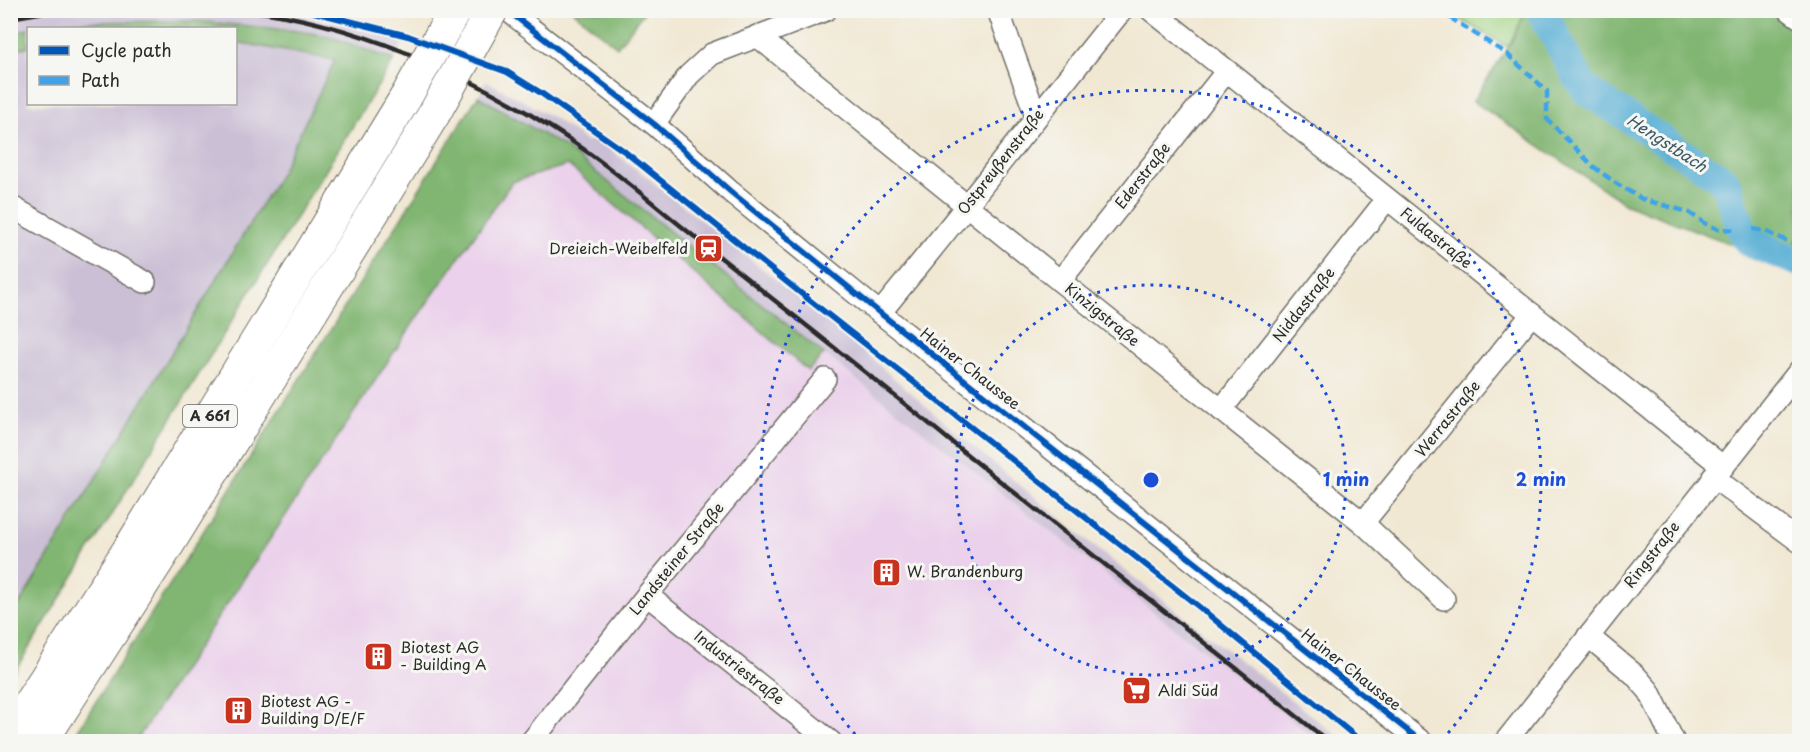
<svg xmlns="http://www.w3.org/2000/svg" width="1810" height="752" font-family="'Playpen Sans',sans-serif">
<rect width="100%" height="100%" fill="#f6f6f2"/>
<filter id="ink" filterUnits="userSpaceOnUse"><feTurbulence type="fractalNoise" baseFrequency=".0167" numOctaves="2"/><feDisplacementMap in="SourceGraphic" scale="12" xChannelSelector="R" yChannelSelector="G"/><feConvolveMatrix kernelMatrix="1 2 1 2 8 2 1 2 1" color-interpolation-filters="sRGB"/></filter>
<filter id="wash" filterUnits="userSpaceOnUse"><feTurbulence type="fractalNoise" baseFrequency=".008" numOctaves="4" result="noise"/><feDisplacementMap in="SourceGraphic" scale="24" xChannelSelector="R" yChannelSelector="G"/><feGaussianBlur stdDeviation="1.35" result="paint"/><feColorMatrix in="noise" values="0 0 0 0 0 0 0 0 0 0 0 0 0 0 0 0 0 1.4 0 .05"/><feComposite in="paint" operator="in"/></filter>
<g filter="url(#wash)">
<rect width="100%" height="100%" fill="#f1e8d3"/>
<path fill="#ebd1eb" d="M568,164L807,371L824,354L1319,741L135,742L416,319L512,182Z"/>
<g fill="#cbbfd5">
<path d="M10,11H279L351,26L403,43L394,60L328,36L298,31L199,21L68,22L11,33Z"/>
<path d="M236,42L335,59L280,174L11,618V49L28,47V104H236Z"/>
<path d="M486,81L554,118L587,142L593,137L643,174L837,328L960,436L1105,555L1344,741H1319L824,354L563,146L478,96Z"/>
</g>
<path fill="#a2d484" stroke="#668058" stroke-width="1.5" d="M1446,11L1526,10V11L1508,47Z"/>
<g fill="#81b672" stroke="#56704e" stroke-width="1.5">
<path d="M1526,10L1770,11L1799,32V270L1626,204L1473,101L1511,43Z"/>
<path d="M573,11H645L617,47Z"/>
<path d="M199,21L298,31L328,36L394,60L11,677V618L280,174L335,60L236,42V28H33L68,22Z"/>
<path d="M28,29V47L11,49V33Z"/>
<path d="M478,96L563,146L824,354L808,371L568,165L512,182L416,319L136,741H71Z"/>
</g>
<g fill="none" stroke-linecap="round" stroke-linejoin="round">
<path stroke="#57aed4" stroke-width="30" d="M1541,10L1578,78L1586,90L1725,181L1743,233L1751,243L1800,262"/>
</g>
</g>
<g filter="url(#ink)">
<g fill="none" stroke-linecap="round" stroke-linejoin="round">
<defs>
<g id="minor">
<path d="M507,10L654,124L731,192L880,313L1422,742"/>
<path d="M998,10L1036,116"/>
<path d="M1151,10L1722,466"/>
<path d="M1789,10L1800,18"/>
<path d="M757,36L1060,281L1363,523L1444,599"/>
<path d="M654,124L689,75L712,54L826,10"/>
<path d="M10,206L145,282"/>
<path d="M1060,281L1226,72"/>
<path d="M880,313C962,213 1041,111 1122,10"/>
<path d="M1221,410L1387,199"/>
<path d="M1713,477L1800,542"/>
<path d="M1363,523L1532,314"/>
<path d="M647,595L831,742"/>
<path d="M1588,636L1635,675L1649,691L1674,742"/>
<path d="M531,742L647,595L825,379"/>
<path d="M1505,742L1800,370"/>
</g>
<g id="highway">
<path d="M10,733L131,546L406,97"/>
<path d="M41,742L161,556L434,114"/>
</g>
</defs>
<use href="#minor" stroke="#706d66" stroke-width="24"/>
<use href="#highway" stroke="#706d66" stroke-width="34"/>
<use href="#minor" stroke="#fff" stroke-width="21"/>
<use href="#highway" stroke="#fff" stroke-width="32"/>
<g stroke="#2b2b2b" stroke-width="4.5">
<path d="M244,10C349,21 463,71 552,128C608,163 658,209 710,249C790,313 870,375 949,440C1075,542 1203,641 1329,742"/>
<path d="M10,18L56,10"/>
</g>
<defs>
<g id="highway-bridge">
<path d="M406,97L455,10"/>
<path d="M434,114L492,10"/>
</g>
</defs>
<use href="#highway-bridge" stroke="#706d66" stroke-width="34" stroke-linecap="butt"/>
<use href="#highway-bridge" stroke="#fff" stroke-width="32"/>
<g stroke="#3ea3eb" stroke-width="4.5" stroke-dasharray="9 4.5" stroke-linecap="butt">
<path d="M1438,10L1507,54L1547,91V119L1594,167L1617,184L1642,199L1688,212L1706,224L1718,229L1736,230"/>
<path d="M1753,229L1765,231L1800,247"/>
</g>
<defs>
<g id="cycleway">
<path d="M306,10L408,36L507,72L541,93L624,151L798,291L1203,610L1362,742"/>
<path d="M507,10L654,124L731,192L880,313L1422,742"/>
</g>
</defs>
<use href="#cycleway" stroke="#f6f6f2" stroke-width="10"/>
<use href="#cycleway" stroke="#0057b8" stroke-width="6"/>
</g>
</g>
<g fill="none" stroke="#1d4ed8" stroke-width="3" stroke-dasharray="3 6">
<circle cx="1151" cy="480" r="195"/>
<path d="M861 741A390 390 0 1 1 1441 741"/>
</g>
<defs>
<symbol id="station-square" viewBox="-11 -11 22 22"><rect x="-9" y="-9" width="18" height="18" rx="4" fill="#c8321e" stroke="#f6f6f2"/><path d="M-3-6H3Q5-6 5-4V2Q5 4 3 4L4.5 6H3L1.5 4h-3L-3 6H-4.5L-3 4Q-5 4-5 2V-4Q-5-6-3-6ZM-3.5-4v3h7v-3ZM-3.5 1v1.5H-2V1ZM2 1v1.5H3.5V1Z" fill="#fff"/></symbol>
<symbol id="building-square" viewBox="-11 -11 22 22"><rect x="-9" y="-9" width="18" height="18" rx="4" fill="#c8321e" stroke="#f6f6f2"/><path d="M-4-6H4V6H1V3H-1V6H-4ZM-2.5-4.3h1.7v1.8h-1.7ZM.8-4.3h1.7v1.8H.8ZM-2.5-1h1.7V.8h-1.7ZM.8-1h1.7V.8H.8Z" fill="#fff"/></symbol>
<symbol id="supermarket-square" viewBox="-11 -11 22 22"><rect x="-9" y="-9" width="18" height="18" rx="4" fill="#c8321e" stroke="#f6f6f2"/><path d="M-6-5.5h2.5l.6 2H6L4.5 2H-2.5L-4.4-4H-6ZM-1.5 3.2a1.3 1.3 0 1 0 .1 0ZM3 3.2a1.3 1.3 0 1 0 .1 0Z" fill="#fff"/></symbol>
</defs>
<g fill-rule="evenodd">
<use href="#station-square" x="692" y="232" width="33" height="33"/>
<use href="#building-square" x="870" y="556" width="33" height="33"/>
<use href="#building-square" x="362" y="640" width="33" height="33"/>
<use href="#supermarket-square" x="1120" y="674" width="33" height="33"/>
<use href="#building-square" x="222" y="694" width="33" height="33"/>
</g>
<g text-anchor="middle" stroke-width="6" stroke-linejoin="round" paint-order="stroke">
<rect fill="#f6f6f2" stroke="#686867" stroke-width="1.5" x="183" y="405" width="54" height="22" rx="4.5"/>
<g font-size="14" font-weight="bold" fill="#2b2b2b">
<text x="210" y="421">A 661</text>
</g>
<g font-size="15" fill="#2b2b2b" stroke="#f6f6f2">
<text transform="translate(1001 162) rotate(-52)" y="5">Ostpreußenstraße</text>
<text transform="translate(1143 176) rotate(-52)" y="5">Ederstraße</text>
<text transform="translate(1436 238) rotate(39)" y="5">Fuldastraße</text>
<text transform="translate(1304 305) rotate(-52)" y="5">Niddastraße</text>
<text transform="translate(1102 315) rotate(39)" y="5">Kinzigstraße</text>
<text transform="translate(970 369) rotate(38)" y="5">Hainer Chaussee</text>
<text transform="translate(1448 419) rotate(-51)" y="5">Werrastraße</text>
<text transform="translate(1652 555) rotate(-52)" y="5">Ringstraße</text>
<text transform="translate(677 559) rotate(-51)" y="5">Landsteiner Straße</text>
<text transform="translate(739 668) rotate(38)" y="5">Industriestraße</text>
<text transform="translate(1351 670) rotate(38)" y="5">Hainer Chaussee</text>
</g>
<g font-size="15" fill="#2b2b2b" stroke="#f6f6f2" text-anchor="start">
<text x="688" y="254" text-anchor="end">Dreieich-Weibelfeld</text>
<text x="907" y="577">W. Brandenburg</text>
<text x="400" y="653">Biotest AG<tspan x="400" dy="17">- Building A</tspan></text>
<text x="1158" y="696">Aldi Süd</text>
<text x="260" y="707">Biotest AG -<tspan x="260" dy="17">Building D/E/F</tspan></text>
</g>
<g font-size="16" font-style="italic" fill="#3a5966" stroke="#f6f6f2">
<text transform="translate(1667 143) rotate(33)" y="6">Hengstbach</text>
</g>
</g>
<circle cx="1151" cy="480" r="9" fill="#1d4ed8" stroke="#f6f6f2" stroke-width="3"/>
<g font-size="18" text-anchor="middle" font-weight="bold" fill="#1d4ed8" stroke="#f6f6f2" stroke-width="6" stroke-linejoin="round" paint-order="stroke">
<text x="1346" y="486">1 min</text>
<text x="1541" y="486">2 min</text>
</g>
<rect width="1810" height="752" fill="none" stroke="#f6f6f2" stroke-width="36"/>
<rect x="27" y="27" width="210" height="78" fill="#f6f6f2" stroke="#a5a5a2" stroke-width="1.5"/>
<rect x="39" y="46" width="30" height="9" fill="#0057b8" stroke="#a5a5a2" stroke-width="1.5"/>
<text x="81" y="57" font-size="18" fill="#2b2b2b">Cycle path</text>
<rect x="39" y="76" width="30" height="9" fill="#3ea3eb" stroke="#a5a5a2" stroke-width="1.5"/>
<text x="81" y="87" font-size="18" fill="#2b2b2b">Path</text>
</svg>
